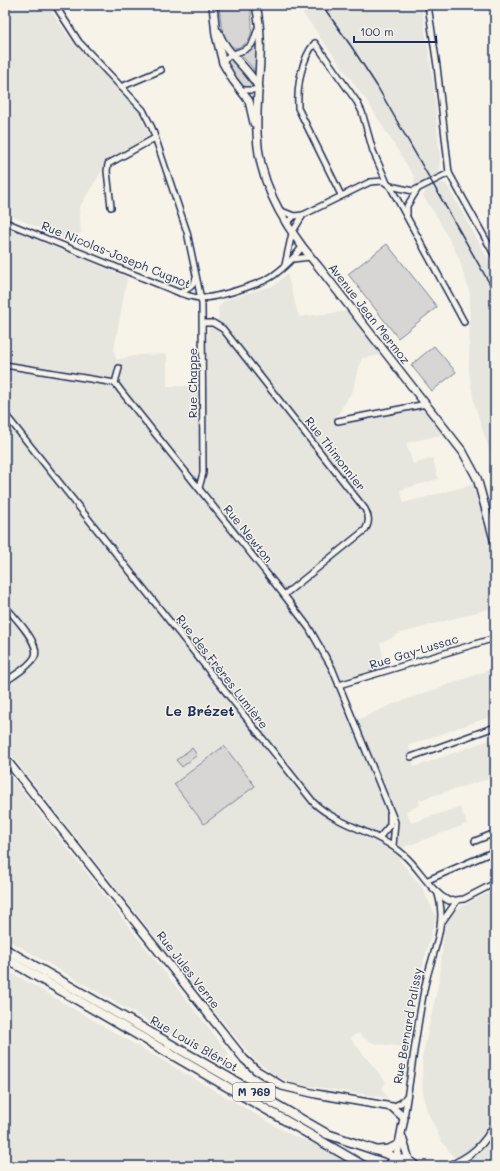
<svg xmlns="http://www.w3.org/2000/svg" width="500" height="1171" font-family="Mali,sans-serif">
<rect width="100%" height="100%" fill="#f7f3e8"/>
<filter id="ink" filterUnits="userSpaceOnUse"><feTurbulence type="fractalNoise" baseFrequency=".025" numOctaves="2"/><feDisplacementMap in="SourceGraphic" scale="8" xChannelSelector="R" yChannelSelector="G"/><feConvolveMatrix kernelMatrix="1 2 1 2 8 2 1 2 1" color-interpolation-filters="sRGB"/></filter>
<g filter="url(#ink)">
<g fill="#e6e5de">
<path d="M5,5H49L57,21L72,41L139,112L150,137L109,159L79,208L81,233L72,236V242L5,213Z"/>
<path d="M297,5H421L434,87L437,128L440,157L439,171L436,177L422,184L414,185L415,178L369,104Z"/>
<path d="M439,182L446,184L495,271V468L474,403L469,371L470,294L459,258L436,215L423,196L428,186Z"/>
<path d="M5,227L127,277L114,350L116,360L139,355L167,354V386H207V338L209,327L219,318L218,308L221,304L225,300L275,285L287,274L299,317L347,311L382,355L362,358L356,376L353,390L336,417L338,420L420,405L444,434L406,443L413,464L433,458L438,479L400,490L404,503L475,484L495,562V607L398,634L388,640L380,643L385,667L341,681L357,720L391,705L495,668V715L409,745L414,767L495,738V777L419,800L420,805L406,811L411,823L460,807L467,824L404,847L399,860L421,886L436,916L416,990L408,1047L377,1044L368,1041L358,1033L350,1038L386,1082L382,1089L388,1098L297,1084L276,1076L253,1058L189,980L5,747Z"/>
<path d="M5,769L229,1054L225,1061L179,1039L5,938Z"/>
<path d="M495,890V1166H463L450,1153L440,1138L427,1111L423,1096L422,1058L440,976L444,930L448,921L451,915L462,906Z"/>
<path d="M5,969L291,1135L317,1145L359,1166H5Z"/>
</g>
<g fill="#d7d6d4" stroke="#798299">
<path d="M219,5H250C252,21 257,45 235,48C220,41 221,20 219,5Z"/>
<path d="M257,42L256,76C254,67 247,61 240,55L250,50Z"/>
<path d="M230,59H233L255,85L253,87C240,90 229,73 227,62Z"/>
<path d="M387,244L437,307L398,338L348,274Z"/>
<path d="M434,346L456,372L432,391L411,365Z"/>
<path d="M224,746L255,786L204,824L174,784Z"/>
<path d="M192,748L197,755L182,767L176,760Z"/>
</g>
<g fill="none" stroke-linecap="round" stroke-linejoin="round">
<defs>
<g id="minor">
<path d="M55,5L79,42L143,110L152,128L187,232L202,304L203,473L199,488"/>
<path d="M223,63C228,50 244,55 252,44C255,39 256,32 259,26"/>
<path d="M121,87L161,70"/>
<path d="M241,90H253L259,88"/>
<path d="M449,173L495,256"/>
<path d="M390,186L464,322"/>
<path d="M341,195L298,108C297,87 301,59 315,43L357,102L362,112L373,151L387,183"/>
<path d="M111,207L107,171L108,164L155,138"/>
<path d="M279,210L294,216"/>
<path d="M407,214V206L417,190"/>
<path d="M5,222L180,293C187,295 194,298 201,298C216,298 262,284 274,275C285,267 294,258 302,247"/>
<path d="M286,224L294,216L303,215L370,182L383,181L390,186L413,191L449,173L437,66L428,5"/>
<path d="M293,259L310,257"/>
<path d="M285,265L292,233L303,215"/>
<path d="M180,293C188,289 194,286 196,278"/>
<path d="M203,323H213L223,329L365,509C369,517 370,522 365,530L284,595"/>
<path d="M5,365L115,383L121,391L284,595L309,628L332,668L395,822L393,846"/>
<path d="M115,383L119,368"/>
<path d="M5,414L314,803C340,827 377,831 404,855C420,869 430,891 449,901L464,899L495,883"/>
<path d="M338,421L426,404"/>
<path d="M5,606C13,616 43,645 34,658C28,668 14,675 5,682"/>
<path d="M339,685L495,638"/>
<path d="M411,757L495,727"/>
<path d="M379,838L390,825V814"/>
<path d="M475,841L495,833"/>
<path d="M428,880L495,851"/>
<path d="M442,922L456,902"/>
<path d="M392,1107L401,1103L407,1096"/>
<path d="M404,1118C411,1075 416,1032 424,990C430,958 448,926 438,894"/>
</g>
<path id="tertiary" d="M448,1166C470,1158 485,1145 495,1123"/>
<g id="secondary">
<path d="M213,5L216,35L223,63L233,80L249,101L254,123"/>
<path d="M256,5C266,50 255,89 257,133C258,183 287,230 318,266L463,452L477,478L495,543"/>
<path d="M218,32C226,54 248,67 259,88"/>
<path d="M5,758L244,1059L256,1070L282,1086L316,1094L392,1107L404,1118L396,1160"/>
<path d="M402,1137L409,1160"/>
<path d="M379,1150L389,1149L399,1144"/>
</g>
<g id="primary">
<path d="M5,949L327,1134L390,1155L396,1160"/>
<path d="M5,958L364,1166"/>
<path d="M388,1166C396,1157 407,1157 415,1166"/>
</g>
</defs>
<use href="#minor" stroke="#1b2f5e" stroke-width="8"/>
<use href="#tertiary" stroke="#1b2f5e" stroke-width="9"/>
<use href="#secondary" stroke="#1b2f5e" stroke-width="10"/>
<use href="#primary" stroke="#1b2f5e" stroke-width="11"/>
<use href="#minor" stroke="#f7f3e8" stroke-width="5"/>
<use href="#tertiary" stroke="#f7f3e8" stroke-width="6"/>
<use href="#secondary" stroke="#f7f3e8" stroke-width="7"/>
<use href="#primary" stroke="#f7f3e8" stroke-width="8"/>
<path stroke="#1b2f5e" stroke-width="1.5" d="M322,5L351,46L377,86L495,293"/>
</g>
</g>
<g text-anchor="middle" stroke-width="3" stroke-linejoin="round" paint-order="stroke">
<rect fill="#f7f3e8" stroke="#5d6a87" stroke-width="1" x="233" y="1083" width="42" height="18" rx="3"/>
<g font-size="11" font-weight="bold" fill="#1b2f5e">
<text x="254" y="1096">M 769</text>
</g>
<g font-size="12" fill="#1b2f5e" stroke="#f7f3e8">
<text transform="translate(116 255) rotate(22)" y="4">Rue Nicolas-Joseph Cugnot</text>
<text transform="translate(369 314) rotate(52)" y="4">Avenue Jean Mermoz</text>
<text transform="translate(193 383) rotate(-90)" y="4">Rue Chappe</text>
<text transform="translate(335 454) rotate(52)" y="4">Rue Thimonnier</text>
<text transform="translate(248 534) rotate(51)" y="4">Rue Newton</text>
<text transform="translate(414 652) rotate(-17)" y="4">Rue Gay-Lussac</text>
<text transform="translate(222 672) rotate(52)" y="4">Rue des Frères Lumière</text>
<text transform="translate(188 970) rotate(52)" y="4">Rue Jules Verne</text>
<text transform="translate(408 1026) rotate(-80)" y="4">Rue Bernard Palissy</text>
<text transform="translate(194 1044) rotate(30)" y="4">Rue Louis Blériot</text>
</g>
<g font-size="14" font-weight="bold" fill="#1b2f5e" stroke="#f7f3e8">
<text x="200" y="716">Le Brézet</text>
</g>
</g>
<rect width="500" height="1171" fill="none" stroke="#f7f3e8" stroke-width="20"/>
<rect x="10" y="10" width="480" height="1151" fill="none" stroke="#1b2f5e" stroke-width="1.5" filter="url(#ink)"/>
<path d="M354 36v6h82v-6" fill="none" stroke="#1b2f5e" stroke-width="2"/>
<text x="360" y="36" font-size="12" fill="#1b2f5e" stroke="#f7f3e8" stroke-width="3" paint-order="stroke">100 m</text>
</svg>
